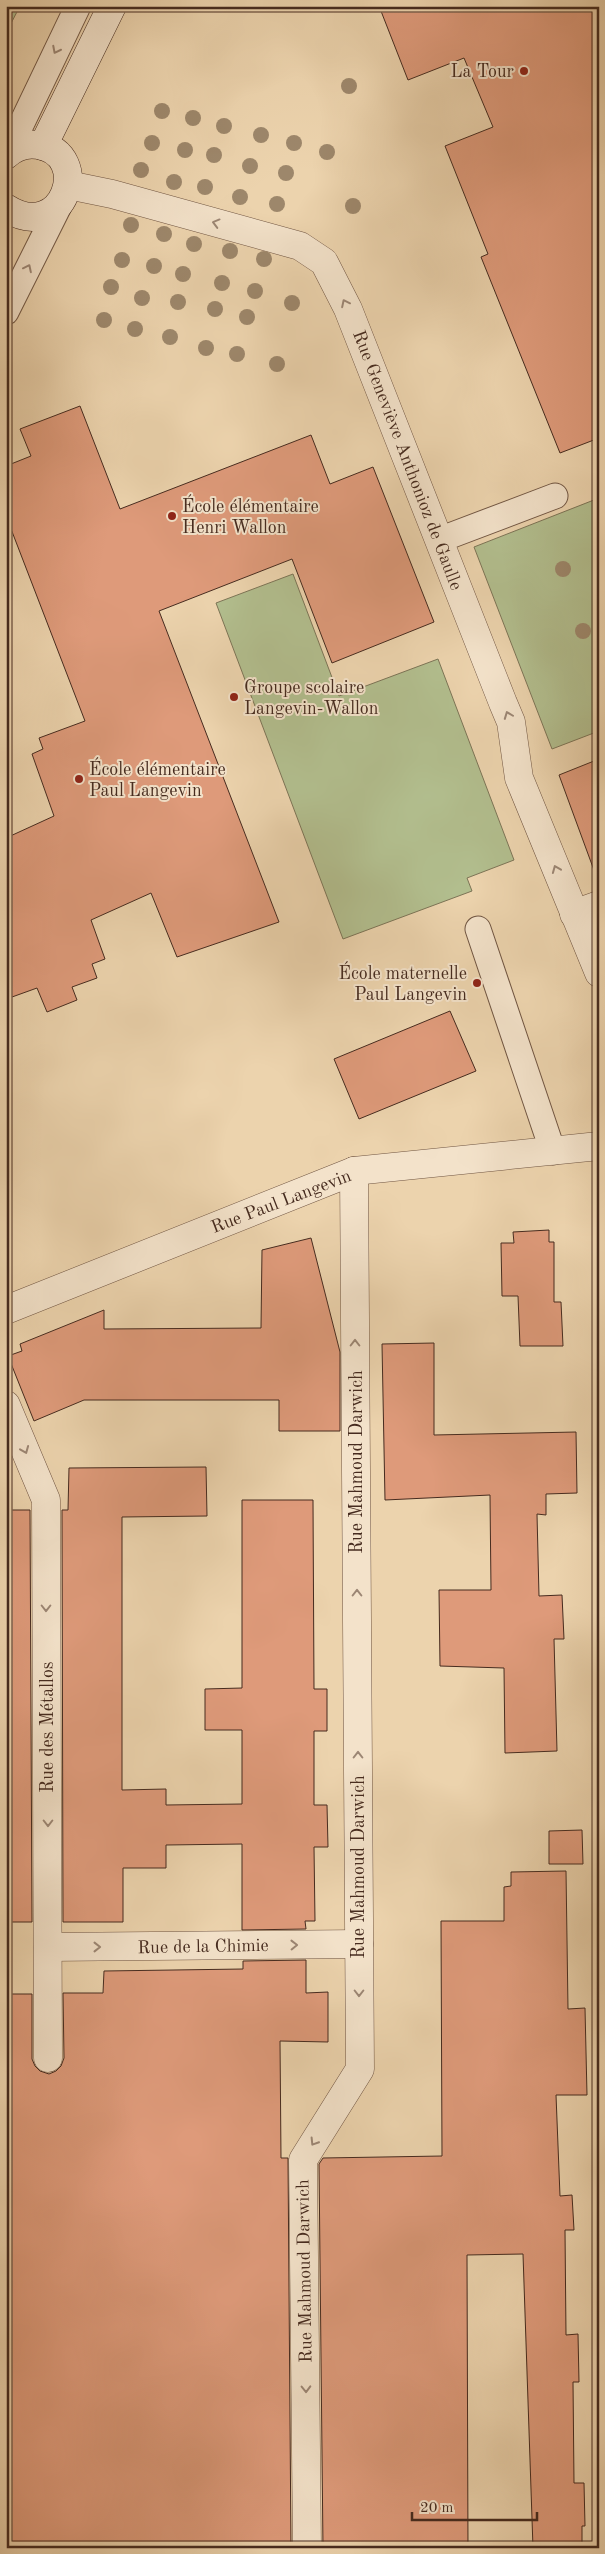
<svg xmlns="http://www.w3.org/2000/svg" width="605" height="2554" font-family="'Old Standard TT',serif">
<rect width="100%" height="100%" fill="#ecd3ad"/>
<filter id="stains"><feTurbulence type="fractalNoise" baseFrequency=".004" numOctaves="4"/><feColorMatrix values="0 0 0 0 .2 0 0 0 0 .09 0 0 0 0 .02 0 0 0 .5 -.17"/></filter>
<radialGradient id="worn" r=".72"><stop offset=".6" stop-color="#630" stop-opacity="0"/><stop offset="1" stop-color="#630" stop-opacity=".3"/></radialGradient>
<g fill="#b2be8e" stroke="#7c7456">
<path d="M6,6H20L6,33Z"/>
<path d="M599,498V731L552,749L474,547Z"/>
<path d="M293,574L339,696L438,659L514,860L467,878L472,891L343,939L216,603Z"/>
</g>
<g fill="#de9a7a" stroke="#462b1f">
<path d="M379,6H599V438L560,453L481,257L488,254L445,146L493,127L464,58L408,80Z"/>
<path d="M80,406L120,509L311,435L330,484L373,467L434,622L332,663L292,559L159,611L279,922L177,957L151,893L91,920L105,959L92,964L97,978L72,987L77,1000L47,1012L37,988L12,997L6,979V838L54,816L32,754L43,749L39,738L85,721L6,516V466L31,456L20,429Z"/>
<path d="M599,759V872L595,873L559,775Z"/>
<path d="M450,1011L476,1071L359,1119L334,1059Z"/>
<path d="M549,1230V1242H554V1302H561L563,1346H520L518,1296H502L501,1243H514L513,1232Z"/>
<path d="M311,1238L340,1352V1431H279V1400H84L34,1421L8,1356L22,1351L20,1344L104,1310V1329L261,1328L262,1250Z"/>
<path d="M434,1343V1435L576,1432L577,1493L546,1494V1515L537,1514L539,1596L562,1595L564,1639H554L557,1751L505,1753L504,1668L440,1666L439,1590H491L490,1495L385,1500L382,1344Z"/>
<path d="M206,1467L207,1516L122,1517V1790L166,1789V1805L242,1804V1730H205V1689L242,1688V1500H313L314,1689H327V1731H314V1805H327L328,1847H314L315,1921H305L306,1929L242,1930V1844L166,1845V1868H123V1922H63L62,1510H68L69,1468Z"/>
<path d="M6,1510H30L32,1922H6Z"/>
<path d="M582,1830L583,1864H549V1831Z"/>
<path d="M566,1871L568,2009L585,2008L587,2095H556L560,2196L572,2195L574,2230H565L566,2335L578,2334L579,2382H573L574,2483H584L585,2526H582V2548H533L523,2254L467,2255L468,2548H323L319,2164L323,2158L442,2156L441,1921H504V1887L511,1886V1872Z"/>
<path d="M306,1960V1993L328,1992V2042L280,2041L281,2158H288L291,2548H6V1994H32V2059L35,2066L40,2071L49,2074L56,2071L61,2066L64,2058L63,1993H103L104,1971L243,1969V1961Z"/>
</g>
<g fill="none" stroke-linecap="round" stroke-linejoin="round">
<defs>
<g id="lane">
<path d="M7,154L78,6"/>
<path d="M6,312L59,206"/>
<path d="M439,540L555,496"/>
<path d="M478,929L553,1152"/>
</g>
<g id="street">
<path d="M68,185L112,194L300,246L324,262L348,309L503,703L511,722L519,778L599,973"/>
<path d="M574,914L599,905"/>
<path d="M6,1310L354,1171L599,1146"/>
<path d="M6,1405L46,1500L48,2058"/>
<path d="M48,1947L359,1944"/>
<path d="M307,2548L303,2160L360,2069L354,1171"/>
</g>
<g id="secondary">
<path d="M43,146L112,6"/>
<path d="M6,155C16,146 26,143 38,145C94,154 64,245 6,208"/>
</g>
</defs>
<use href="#lane" stroke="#705542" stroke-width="27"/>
<use href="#street" stroke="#705542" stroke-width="29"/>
<use href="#secondary" stroke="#462b1f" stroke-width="29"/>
<use href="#lane" stroke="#f3e2ca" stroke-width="25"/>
<use href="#street" stroke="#f3e2ca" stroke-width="28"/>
<use href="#secondary" stroke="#f3e2ca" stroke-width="28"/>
</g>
<g fill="#9d876b">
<circle cx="349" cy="86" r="8"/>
<circle cx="162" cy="111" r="8"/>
<circle cx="193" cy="118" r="8"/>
<circle cx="224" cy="126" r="8"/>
<circle cx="261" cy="135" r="8"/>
<circle cx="152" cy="143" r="8"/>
<circle cx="294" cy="143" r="8"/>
<circle cx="185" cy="150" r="8"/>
<circle cx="327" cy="152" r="8"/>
<circle cx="214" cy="155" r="8"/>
<circle cx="250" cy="166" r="8"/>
<circle cx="141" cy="170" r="8"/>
<circle cx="286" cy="173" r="8"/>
<circle cx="174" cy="182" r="8"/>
<circle cx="205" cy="187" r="8"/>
<circle cx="240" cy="197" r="8"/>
<circle cx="277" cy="204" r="8"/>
<circle cx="353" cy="206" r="8"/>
<circle cx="131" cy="225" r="8"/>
<circle cx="164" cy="234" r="8"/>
<circle cx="194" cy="244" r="8"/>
<circle cx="230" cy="251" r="8"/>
<circle cx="264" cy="259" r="8"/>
<circle cx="122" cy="260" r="8"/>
<circle cx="154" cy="266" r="8"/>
<circle cx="183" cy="274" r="8"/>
<circle cx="222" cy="283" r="8"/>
<circle cx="111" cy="287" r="8"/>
<circle cx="255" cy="291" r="8"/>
<circle cx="142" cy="298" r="8"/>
<circle cx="178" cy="302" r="8"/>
<circle cx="292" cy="303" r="8"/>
<circle cx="215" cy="309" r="8"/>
<circle cx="247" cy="317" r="8"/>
<circle cx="104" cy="320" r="8"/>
<circle cx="135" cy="329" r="8"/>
<circle cx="170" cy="337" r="8"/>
<circle cx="206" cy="348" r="8"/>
<circle cx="237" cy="354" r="8"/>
<circle cx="277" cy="364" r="8"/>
<circle cx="563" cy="569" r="8"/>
<circle cx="583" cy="631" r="8"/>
</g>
<defs><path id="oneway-chevron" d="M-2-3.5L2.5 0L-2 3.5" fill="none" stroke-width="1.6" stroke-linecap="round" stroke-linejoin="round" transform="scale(1.25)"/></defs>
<g stroke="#9c8674">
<use href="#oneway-chevron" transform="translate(56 50) rotate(117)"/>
<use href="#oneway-chevron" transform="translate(216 223) rotate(-165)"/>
<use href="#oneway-chevron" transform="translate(28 268) rotate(-64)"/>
<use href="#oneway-chevron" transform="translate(345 303) rotate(-116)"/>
<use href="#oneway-chevron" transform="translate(508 715) rotate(-111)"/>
<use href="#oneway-chevron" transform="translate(556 869) rotate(-112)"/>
<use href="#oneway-chevron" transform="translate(355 1343) rotate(-90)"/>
<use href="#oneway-chevron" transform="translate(25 1450) rotate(68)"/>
<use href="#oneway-chevron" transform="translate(357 1593) rotate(-90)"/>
<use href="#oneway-chevron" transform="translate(46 1608) rotate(90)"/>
<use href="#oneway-chevron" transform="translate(358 1755) rotate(-90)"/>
<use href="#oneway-chevron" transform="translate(48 1823) rotate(90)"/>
<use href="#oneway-chevron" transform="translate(294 1945) rotate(-1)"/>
<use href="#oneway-chevron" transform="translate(97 1947)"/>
<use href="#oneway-chevron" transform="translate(359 1993) rotate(90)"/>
<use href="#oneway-chevron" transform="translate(314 2142) rotate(122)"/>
<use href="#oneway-chevron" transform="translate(306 2389) rotate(89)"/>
</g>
<g fill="#8f2418" stroke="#f3e2ca" stroke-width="2">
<circle cx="524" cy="71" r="5"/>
<circle cx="172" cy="516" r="5"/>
<circle cx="234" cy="697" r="5"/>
<circle cx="79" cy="779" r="5"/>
<circle cx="477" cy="983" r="5"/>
</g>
<g text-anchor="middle" stroke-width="4" stroke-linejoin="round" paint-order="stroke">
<g font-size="18" fill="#462b1f" stroke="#f3e2ca" text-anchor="start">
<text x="514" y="77" text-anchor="end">La Tour</text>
<text x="182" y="512">École élémentaire<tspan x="182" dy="21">Henri Wallon</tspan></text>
<text x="244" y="693">Groupe scolaire<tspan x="244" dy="21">Langevin-Wallon</tspan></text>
<text x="89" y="775">École élémentaire<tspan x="89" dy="21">Paul Langevin</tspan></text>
<text x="467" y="979" text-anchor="end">École maternelle<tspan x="467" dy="21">Paul Langevin</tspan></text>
</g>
<g font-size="18" fill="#462b1f" stroke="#f3e2ca">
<text transform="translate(408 460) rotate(69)" y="6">Rue Geneviève Anthonioz de Gaulle</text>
<text transform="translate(281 1201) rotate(-21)" y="6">Rue Paul Langevin</text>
<text transform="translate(356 1462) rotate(-90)" y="6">Rue Mahmoud Darwich</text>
<text transform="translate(47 1727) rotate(-90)" y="6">Rue des Métallos</text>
<text transform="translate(358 1867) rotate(-90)" y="6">Rue Mahmoud Darwich</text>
<text transform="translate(203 1946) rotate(-1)" y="6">Rue de la Chimie</text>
<text transform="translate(304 2271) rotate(-91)" y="6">Rue Mahmoud Darwich</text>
</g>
</g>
<rect width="605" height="2554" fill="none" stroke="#ecd3ad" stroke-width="25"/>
<rect x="8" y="8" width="590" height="2539" fill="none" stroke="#462b1f" stroke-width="2.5"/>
<rect x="12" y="12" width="580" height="2529" fill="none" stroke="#462b1f"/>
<path d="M412 2512v8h125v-8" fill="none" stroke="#462b1f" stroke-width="2.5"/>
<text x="420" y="2512" font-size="15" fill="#462b1f" stroke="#f3e2ca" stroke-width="4" paint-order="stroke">20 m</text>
<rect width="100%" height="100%" filter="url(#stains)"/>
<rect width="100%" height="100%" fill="url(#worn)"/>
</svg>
